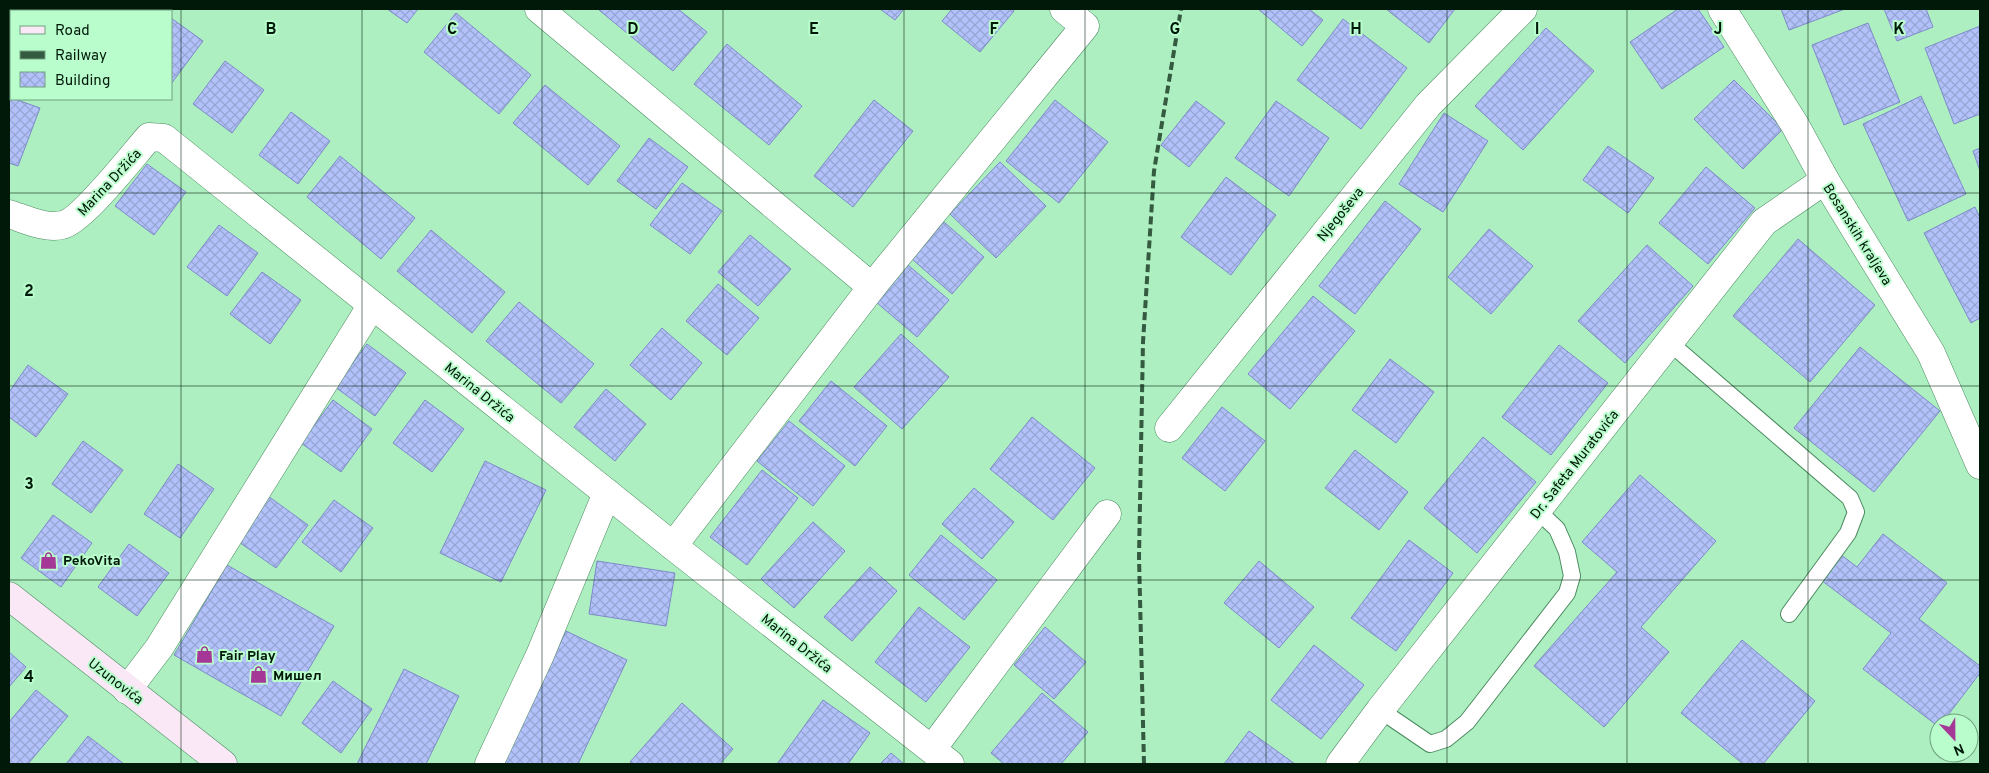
<svg xmlns="http://www.w3.org/2000/svg" width="1989" height="773" font-family="Overpass,sans-serif">
<defs>
<pattern id="building-cross-hatch" width="8" height="8" patternUnits="userSpaceOnUse" patternTransform="scale(1.25)"><rect width="8" height="8" fill="#b2c1fa"/><path d="M0 0l8 8M0 8l8-8" fill="none" stroke="#97a5d5"/></pattern>
</defs>
<rect width="100%" height="100%" fill="#adefc0"/>
<g fill="url(#building-cross-hatch)" stroke="#7d8bc8">
<path d="M72,9H132L130,11H70Z"/>
<path d="M387,9H418L407,23Z"/>
<path d="M600,9H678L707,32L673,71L599,10Z"/>
<path d="M880,9H904L895,20Z"/>
<path d="M952,9H1011L1014,11L980,52L942,21Z"/>
<path d="M1258,9H1309L1323,20L1302,46Z"/>
<path d="M1386,9H1455L1429,43Z"/>
<path d="M1678,9H1698L1724,47L1662,89L1630,42Z"/>
<path d="M1781,9H1845L1789,30Z"/>
<path d="M1884,9H1926L1933,27L1897,41Z"/>
<path d="M456,13L531,75L499,114L424,52Z"/>
<path d="M171,18L203,41L171,84Z"/>
<path d="M1343,19L1407,68L1361,129L1297,80Z"/>
<path d="M1868,23L1900,102L1844,125L1812,45Z"/>
<path d="M1980,26V114L1954,124L1925,48Z"/>
<path d="M9,27L11,28V85L9,84Z"/>
<path d="M1546,28L1594,71L1523,150L1475,106Z"/>
<path d="M727,44L802,106L769,145L694,84Z"/>
<path d="M225,61L264,90L232,133L193,104Z"/>
<path d="M1734,80L1783,129L1743,169L1694,119Z"/>
<path d="M545,85L620,146L588,185L513,123Z"/>
<path d="M1921,96L1966,194L1908,221L1863,124Z"/>
<path d="M9,97L40,108L18,166L9,163Z"/>
<path d="M874,100L913,131L853,207L814,176Z"/>
<path d="M1055,100L1108,142L1059,203L1006,161Z"/>
<path d="M1196,101L1225,123L1189,167L1161,145Z"/>
<path d="M1276,101L1329,138L1289,196L1235,158Z"/>
<path d="M291,112L330,141L298,184L259,155Z"/>
<path d="M1444,113L1488,141L1443,212L1399,184Z"/>
<path d="M649,138L688,167L656,209L617,181Z"/>
<path d="M1608,146L1654,178L1628,213L1583,180Z"/>
<path d="M1980,148V171L1973,151Z"/>
<path d="M340,156L415,218L381,259L307,197Z"/>
<path d="M1000,162L1046,206L996,258L950,214Z"/>
<path d="M147,164L186,192L154,235L115,206Z"/>
<path d="M1706,167L1755,208L1708,264L1659,223Z"/>
<path d="M1226,177L1276,215L1231,275L1181,237Z"/>
<path d="M682,183L722,211L690,254L650,225Z"/>
<path d="M1385,201L1421,229L1355,314L1319,286Z"/>
<path d="M1975,207L1980,218V318L1971,323L1924,233Z"/>
<path d="M944,222L984,257L952,294L912,259Z"/>
<path d="M219,225L258,253L227,296L187,267Z"/>
<path d="M1489,229L1533,266L1491,314L1448,277Z"/>
<path d="M431,230L505,292L472,333L397,271Z"/>
<path d="M750,235L791,269L758,306L718,272Z"/>
<path d="M1798,239L1875,305L1810,382L1733,316Z"/>
<path d="M1647,245L1693,286L1625,363L1578,321Z"/>
<path d="M908,265L949,300L917,337L876,302Z"/>
<path d="M262,272L301,300L270,344L230,314Z"/>
<path d="M718,284L759,318L727,355L686,321Z"/>
<path d="M1313,296L1355,331L1290,409L1248,374Z"/>
<path d="M519,302L594,364L561,403L486,341Z"/>
<path d="M662,328L702,363L671,400L630,365Z"/>
<path d="M901,334L949,377L902,429L854,387Z"/>
<path d="M367,344L406,373L375,416L335,387Z"/>
<path d="M1559,345L1608,383L1551,455L1502,417Z"/>
<path d="M1860,347L1940,411L1874,492L1794,428Z"/>
<path d="M1390,359L1434,392L1396,443L1352,410Z"/>
<path d="M28,365L68,394L36,437L9,417V392Z"/>
<path d="M831,381L887,426L855,466L799,421Z"/>
<path d="M606,389L646,424L615,461L574,427Z"/>
<path d="M333,400L372,429L341,472L301,443Z"/>
<path d="M425,400L464,429L432,472L393,443Z"/>
<path d="M1222,407L1265,441L1225,491L1182,458Z"/>
<path d="M1032,417L1095,468L1053,520L990,469Z"/>
<path d="M789,421L845,466L813,506L757,461Z"/>
<path d="M1483,437L1536,482L1477,553L1424,508Z"/>
<path d="M83,441L123,470L91,513L52,484Z"/>
<path d="M1355,450L1408,492L1379,530L1325,488Z"/>
<path d="M485,461L546,490L501,582L440,553Z"/>
<path d="M178,464L214,489L180,538L144,514Z"/>
<path d="M762,470L798,498L747,565L710,537Z"/>
<path d="M1640,475L1716,541L1641,627L1669,652L1604,727L1534,666L1617,572L1582,542Z"/>
<path d="M974,488L1014,522L982,559L942,524Z"/>
<path d="M268,496L308,525L276,568L236,540Z"/>
<path d="M334,500L373,528L341,572L302,542Z"/>
<path d="M53,515L92,543L61,587L21,558Z"/>
<path d="M813,522L845,551L794,608L761,579Z"/>
<path d="M1883,534L1947,583L1919,619L1980,666V673L1942,723H1939V727L1863,669L1891,633L1821,580L1840,554L1857,567Z"/>
<path d="M941,535L997,580L964,620L909,575Z"/>
<path d="M1409,540L1453,573L1396,651L1351,618Z"/>
<path d="M129,544L169,573L137,616L98,587Z"/>
<path d="M597,561L675,573L666,626L589,614Z"/>
<path d="M1259,561L1314,607L1279,648L1224,603Z"/>
<path d="M227,565L334,626L281,716L174,655Z"/>
<path d="M870,567L897,591L852,641L824,617Z"/>
<path d="M919,607L970,647L926,702L875,662Z"/>
<path d="M1045,627L1086,662L1054,699L1014,665Z"/>
<path d="M566,631L627,660L578,764H503Z"/>
<path d="M1742,640L1815,701L1763,764H1743L1681,713Z"/>
<path d="M1314,645L1364,685L1321,739L1271,700Z"/>
<path d="M9,652L26,667L9,687Z"/>
<path d="M404,669L459,696L426,764H357Z"/>
<path d="M333,681L372,709L341,753L302,723Z"/>
<path d="M36,690L68,716L28,764H9V722Z"/>
<path d="M1042,693L1088,732L1061,764H1004L991,753Z"/>
<path d="M823,700L870,733L848,764H777Z"/>
<path d="M682,703L733,749L720,764H633L630,762Z"/>
<path d="M1249,731L1295,764H1224Z"/>
<path d="M88,736L124,764H66Z"/>
<path d="M891,753L904,764H880Z"/>
</g>
<g fill="none" stroke-linecap="round" stroke-linejoin="round">
<defs>
<g id="lane">
<path d="M1670,343L1850,498L1856,512L1848,533L1789,614"/>
<path d="M1380,710L1430,744L1446,739L1467,722L1567,593L1572,576L1567,552L1557,529L1537,510"/>
</g>
<g id="street">
<path d="M539,9L872,287L673,546"/>
<path d="M1722,9L1795,125L1825,180L1931,353L1980,465"/>
<path d="M9,214C25,219 45,229 62,225C81,222 133,155 149,137L164,138L673,546L950,764"/>
<path d="M872,287L1085,26L1064,9"/>
<path d="M1169,428L1428,105L1523,9"/>
<path d="M127,690L159,648L372,305"/>
<path d="M932,749L1107,514"/>
<path d="M489,764L540,655L607,493"/>
<path d="M1340,764L1380,710L1764,222L1825,180"/>
</g>
<path id="secondary" d="M9,596L223,764"/>
</defs>
<use href="#lane" stroke="#4c8b61" stroke-width="18"/>
<use href="#street" stroke="#4c8b61" stroke-width="29"/>
<use href="#secondary" stroke="#4c8b61" stroke-width="29"/>
<use href="#lane" stroke="#fff" stroke-width="16"/>
<use href="#street" stroke="#fff" stroke-width="28"/>
<use href="#secondary" stroke="#fae8f6" stroke-width="28"/>
<path stroke="#345a40" stroke-width="4" stroke-dasharray="8 4" stroke-linecap="butt" d="M1144,764L1139,557L1143,342L1154,171L1181,9"/>
</g>
<path fill="none" stroke="#001909" stroke-width="1" stroke-opacity="0.55" d="M181,9V764M362,9V764M542,9V764M723,9V764M904,9V764M1085,9V764M1266,9V764M1447,9V764M1627,9V764M1808,9V764M9,193H1980M9,386H1980M9,580H1980"/>
<defs>
<symbol id="shop-bare" viewBox="-9 -9 18 18"><path d="M-5-2.5h2.3a2.7 3.5 0 0 1 5.4 0H5L5.5 6h-11ZM-1.5-2.5h3a1.5 2.3 0 0 0-3 0Z" fill="#a53897" stroke="#bafdcd" stroke-width="2.5" paint-order="stroke"/></symbol>
</defs>
<g fill-rule="evenodd">
<use href="#shop-bare" x="36" y="548" width="25" height="25"/>
<use href="#shop-bare" x="192" y="642" width="25" height="25"/>
<use href="#shop-bare" x="246" y="662" width="25" height="25"/>
</g>
<g text-anchor="middle" stroke-width="4" stroke-linejoin="round" paint-order="stroke">
<g font-size="14" fill="#001909" stroke="#bafdcd">
<text transform="translate(109 182) rotate(-47)" y="5">Marina Držića</text>
<text transform="translate(1340 214) rotate(-51)" y="5">Njegoševa</text>
<text transform="translate(1858 234) rotate(58)" y="5">Bosanskih kraljeva</text>
<text transform="translate(480 392) rotate(39)" y="5">Marina Držića</text>
<text transform="translate(1574 464) rotate(-52)" y="5">Dr. Safeta Muratovića</text>
<text transform="translate(797 643) rotate(38)" y="5">Marina Držića</text>
<text transform="translate(116 681) rotate(38)" y="5">Uzunovića</text>
</g>
<g font-size="14" font-weight="bold" fill="#001909" stroke="#bafdcd" text-anchor="start">
<text x="63" y="565">PekoVita</text>
<text x="219" y="660">Fair Play</text>
<text x="273" y="680">Мишел</text>
</g>
</g>
<g font-size="16" text-anchor="middle" font-weight="bold" fill="#001909" stroke="#bafdcd" stroke-width="4" stroke-linejoin="round" paint-order="stroke">
<text x="271" y="34">B</text>
<text x="452" y="34">C</text>
<text x="633" y="34">D</text>
<text x="814" y="34">E</text>
<text x="994" y="34">F</text>
<text x="1175" y="34">G</text>
<text x="1356" y="34">H</text>
<text x="1537" y="34">I</text>
<text x="1718" y="34">J</text>
<text x="1899" y="34">K</text>
<text x="29" y="296">2</text>
<text x="29" y="489">3</text>
<text x="29" y="682">4</text>
</g>
<rect width="1989" height="773" fill="none" stroke="#001909" stroke-width="20"/>
<rect x="10" y="10" width="162" height="90" fill="#bafdcd" stroke="#70a27f"/>
<rect x="20" y="26" width="25" height="8" fill="#fae8f6" stroke="#70a27f"/>
<text x="55" y="35" font-size="15" fill="#001909">Road</text>
<rect x="20" y="51" width="25" height="8" fill="#345a40" stroke="#70a27f"/>
<text x="55" y="60" font-size="15" fill="#001909">Railway</text>
<rect x="20" y="72" width="25" height="15" fill="url(#building-cross-hatch)" stroke="#70a27f"/>
<text x="55" y="85" font-size="15" fill="#001909">Building</text>
<g transform="translate(1954 738) rotate(158)"><circle r="24" fill="#bafdcd" stroke="#70a27f"/>
<path d="M0-4L9 19L0 12L-9 19Z" fill="#a53897"/>
<text y="-8" font-size="14" font-weight="bold" text-anchor="middle" fill="#001909">N</text>
</g>
</svg>
